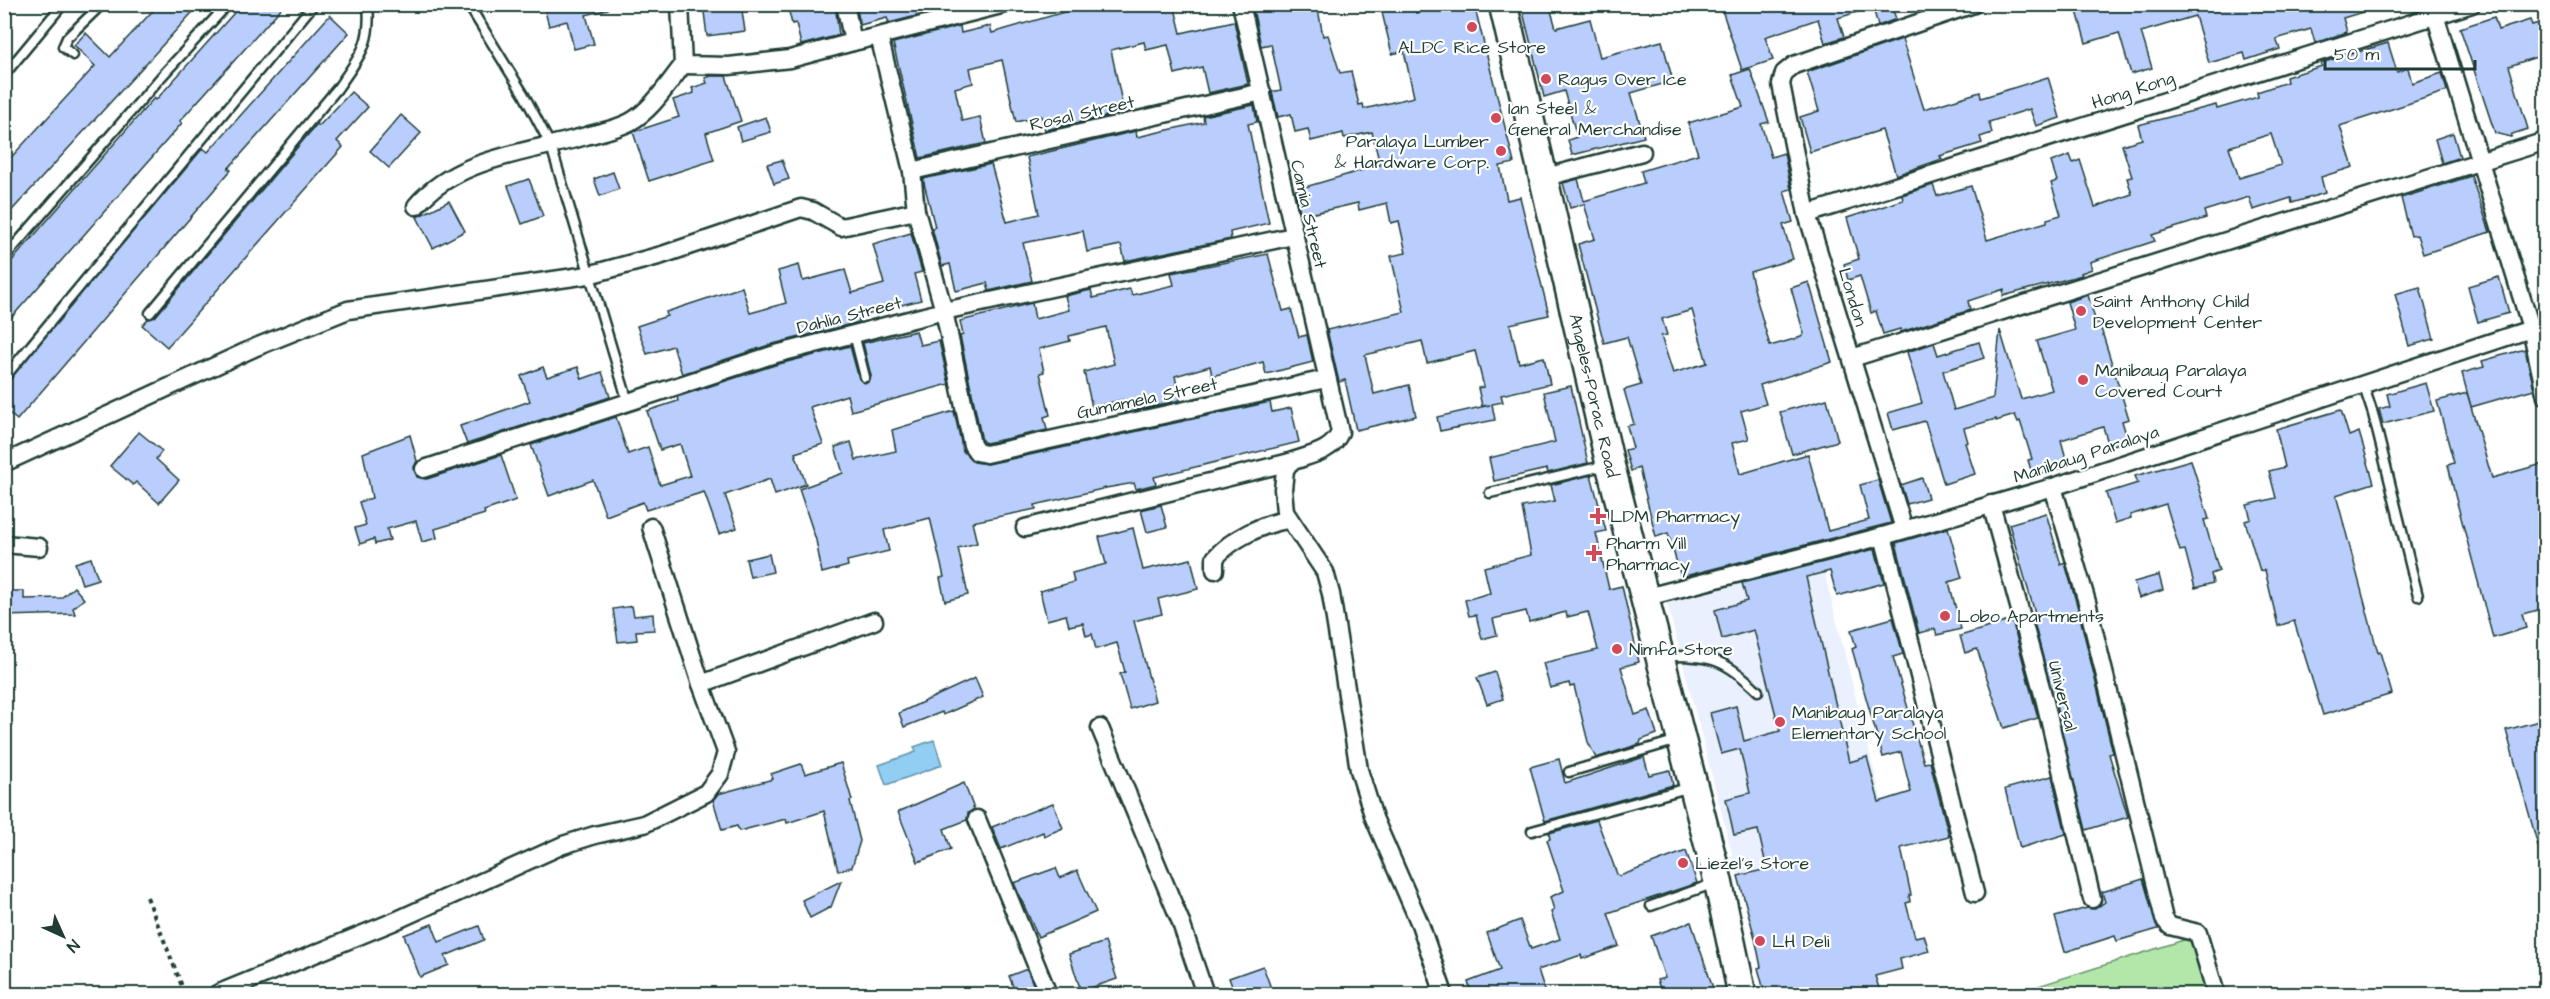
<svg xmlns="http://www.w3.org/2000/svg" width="2550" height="999" font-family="'Architects Daughter',sans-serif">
<rect width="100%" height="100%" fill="#fff"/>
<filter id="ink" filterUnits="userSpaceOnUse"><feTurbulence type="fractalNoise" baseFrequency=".0167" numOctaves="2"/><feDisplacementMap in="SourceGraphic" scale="12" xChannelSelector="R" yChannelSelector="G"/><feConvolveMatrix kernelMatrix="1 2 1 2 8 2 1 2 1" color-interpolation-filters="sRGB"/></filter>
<g filter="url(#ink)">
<path fill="#eaf0fe" d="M1822,563L1892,842L1768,874L1766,868L1738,876L1667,603Z"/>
<path fill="#b2e7a9" stroke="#68926e" stroke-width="1.5" d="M2190,938L2206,994H2013Z"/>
<path fill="#92cef3" stroke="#6494a7" stroke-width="1.5" d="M934,740L942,765L886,785L879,765L916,752L914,747Z"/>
<g fill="#b9cefd" stroke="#1f3d34" stroke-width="1.5" fill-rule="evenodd">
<path d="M159,4H200L4,219V165L95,66L74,45L86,33L110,57Z"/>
<path d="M242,4H285L180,121L182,123L4,326V270L154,98L156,100Z"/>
<path d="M543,4H607L608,9L586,15L594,44L574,49L567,21L549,26Z"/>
<path d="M703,4H741L745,31L707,36Z"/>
<path d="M787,4H835L839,35L801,45L796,23L792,24Z"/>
<path d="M856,4H954L955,6L889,23L887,18L860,25Z"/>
<path d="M1077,4H1174L1181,33L1234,21L1248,84L1208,93L1202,67L1175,74L1168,45L1146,50L1144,42L1111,50L1124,112L1045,130L1041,116L1016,122L1002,60L970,68L973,83L955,88L962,121L980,117L986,143L920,158L893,43L960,26L961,33L990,26L992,33L1078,8Z"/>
<path d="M1275,4H1287L1288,11L1317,4L1323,36L1328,35L1340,73L1351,71L1359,105L1363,104L1364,109L1414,97L1404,51L1392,54L1380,4H1414L1416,13L1451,4H1474L1514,163L1500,166L1507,200L1520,197L1549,315L1510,324L1519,363L1544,357L1550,384L1501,395L1503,402L1492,404L1495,420L1440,431L1437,417L1490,405L1482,406L1478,388L1484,387L1475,351L1427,363L1422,341L1365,355L1374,394L1409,385L1416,416L1356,430L1345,380L1339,382L1327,330L1404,312L1391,256L1406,253L1399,221L1391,223L1387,203L1359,210L1358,203L1301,216L1295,190L1380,165L1372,132L1344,138L1343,133L1311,141L1308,129L1295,132L1291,114L1278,117L1272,92L1281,90L1271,44L1261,46L1253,9Z"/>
<path d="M1521,4H1549L1556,28L1590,19L1600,57L1662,41L1673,81L1631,93L1644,137L1572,155L1568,140L1577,137L1564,91L1544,97Z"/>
<path d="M1720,4H1869L1870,8L1838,18L1844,37L1825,43L1818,19L1765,37L1773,60L1742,70Z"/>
<path d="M1872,4H1891L1896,19L1878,26Z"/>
<path d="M2075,4H2218L2219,8L2211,11L2232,4H2375L2376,8L2343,18L2347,32L2315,43L2311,29L2276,39L2280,49L2246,60L2244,53L2209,63L2195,16L2141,32L2152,68L2131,74L2119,33L2086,43Z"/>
<path d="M330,15L349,33L228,169L231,170L17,420L4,409V385L203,148L208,152Z"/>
<path d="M2494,17L2498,30L2530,20L2532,25L2546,21V54L2509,66L2528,129L2512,134L2511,137L2495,133L2460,28Z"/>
<path d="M1902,39L1924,109L1980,92L1981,98L2048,77L2060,118L2036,126L2030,109L1989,122L1992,133L1980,137L1982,143L1940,156L1942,159L1896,175L1882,130L1810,152L1800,117L1819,111L1807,72Z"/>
<path d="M2388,43L2397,72L2408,68L2412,83L2442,73L2447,91L2340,126L2353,167L2321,177L2325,193L2292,203L2291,198L2253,210L2249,197L2204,211L2206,218L2152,235L2155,241L2090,262L2092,269L2081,273L2082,275L2003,296L2004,289L1968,301L1970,310L1901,332L1900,329L1883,334L1876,311L1871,313L1860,276L1848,280L1844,264L1859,259L1847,218L1903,200L1902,195L1933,185L1937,196L1971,186L1987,240L2047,222V219L2061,215L2051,183L2057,181L2051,162L2070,155L2073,163L2080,160L2095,207L2132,194L2127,178L2132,177L2122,145L2142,139L2138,125L2216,105L2217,109L2258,97L2257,92L2287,82L2286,77L2322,66L2321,63ZM2271,134L2281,165L2239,178L2229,147Z"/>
<path d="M1750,69L1769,122L1761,124L1771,157L1784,153L1791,189L1784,191L1793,222L1783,225L1793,259L1750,272L1758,304L1770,346L1801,337L1804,334L1791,288L1809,282L1832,362L1760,385L1766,404L1741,411L1749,439L1732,443L1740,474L1808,454L1828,531L1869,520L1860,485L1878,480L1891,523L1681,577L1668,533L1656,537L1639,468L1631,471L1625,450L1633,448L1627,426L1634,424L1624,390L1641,385L1627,337L1604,343L1578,244L1595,239L1584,204L1570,208L1563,183L1578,179L1584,201L1644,183L1641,171L1698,154L1688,123L1743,107L1732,75ZM1692,310L1707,363L1673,373L1661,336L1667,335L1662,319Z"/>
<path d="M711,76H726L741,121L706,133L714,160L649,181L633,132L679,117L673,100L694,93L692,88L707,83L705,78Z"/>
<path d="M351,92L368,107L337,141L343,147L167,347L142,325L148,319L155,317L317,124L319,126Z"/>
<path d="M1254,105L1257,122L1248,124L1269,223L1230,232L1231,239L1125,261L1121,245L1087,252L1083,231L1023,243L1032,281L989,291L987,283L956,291L950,264L942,266L932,228L935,227L923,179L991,164L1007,222L1039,214L1027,157L1136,131L1137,137L1168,130L1204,122L1203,116Z"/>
<path d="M401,115L421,133L389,168L370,151Z"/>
<path d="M766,117L771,132L741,141L737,127Z"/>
<path d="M2453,133L2460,157L2442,163L2435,139Z"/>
<path d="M782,160L789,179L774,184L767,164Z"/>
<path d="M613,172L619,189L600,196L594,179Z"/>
<path d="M2471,176L2490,232L2423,254L2417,235L2411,236L2401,198Z"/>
<path d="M529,179L543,216L522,224L508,186Z"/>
<path d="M449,201L465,231L433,248L417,217Z"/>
<path d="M911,233L922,272L914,274L921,300L858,316L859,322L769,345L682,374L673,346L647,354L637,326L667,316L666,312L742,287L750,313L786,303L778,271L799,265L803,281L845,270L852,293L884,284L873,244Z"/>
<path d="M1268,254L1283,311L1291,309L1299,337L1307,335L1313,362L1266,374L1263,362L1212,376L1210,366L1175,376L1180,400L1125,413L1122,400L1092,407L1084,372L1114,364L1106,327L1069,336L1070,341L1039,349L1044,372L1040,373L1050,415L1044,417L1047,430L986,443L982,441L960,336L963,335L960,321L1032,303L1035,319L1069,310L1065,296L1091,290L1093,298L1130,289L1132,295L1174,285L1171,273Z"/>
<path d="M2499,277L2509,313L2478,322L2468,286Z"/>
<path d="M2420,287L2434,339L2409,346L2395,294Z"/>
<path d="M2088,295L2096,323L2099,322L2129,419L2122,421L2128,441L2109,446L2103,427L2061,440L2068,466L2033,477L2028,460L2032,459L2020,421L2018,422L2015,415L1996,421V419L1964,428L1968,442L1965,443L1975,474L1944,484L1925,421L1893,430L1888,413L1922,403L1907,352L1934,343L1938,355L1979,342L1984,358L1943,371L1954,410L1993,398L2000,330L2021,399L2052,390L2037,341L2075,330L2067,302Z"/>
<path d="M916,331L920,345L939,341L949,384L851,411L847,395L810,407L823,444L795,453L806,484L775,495L770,479L725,495L737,528L719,534L704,492L646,510L643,502L606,516L593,480L549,496L531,445L616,417L628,454L648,447L660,485L690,476L680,444L660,450L647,411L678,401L677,397L775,365L850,346L859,379L867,383L871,376L863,343Z"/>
<path d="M2525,349L2534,389L2471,407L2462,373L2484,367L2482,361Z"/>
<path d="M543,367L547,377L578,367L582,379L602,372L610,397L467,444L460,426L530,401L521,376Z"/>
<path d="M2426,383L2434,411L2383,424L2379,409L2390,406L2387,394Z"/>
<path d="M1571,386L1588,463L1548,473L1547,469L1494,481L1489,458L1555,442L1544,392Z"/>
<path d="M2467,393L2492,478L2546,463V608L2522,614L2526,628L2493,638L2455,495L2448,465L2454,463L2437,401Z"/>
<path d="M1827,399L1838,441L1792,454L1780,412Z"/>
<path d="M1270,402L1272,412L1291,408L1299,442L1154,477L1156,484L1136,489L1134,483L1106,488L1035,505L1036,509L972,522L977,543L958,548L968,595L945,601L940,578L944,577L930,518L884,530L889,551L847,561L848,566L822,573L816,540L799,489L843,473L835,447L851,442L856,460L896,451L892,430L954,411L963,451L974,462L988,464Z"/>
<path d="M2341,410L2349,436L2359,432L2374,483L2336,495L2378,653L2380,652L2392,694L2323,715L2294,621L2278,626L2265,570L2260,571L2245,521L2251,519L2247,505L2276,498L2269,471L2285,467L2276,429Z"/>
<path d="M139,432L162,451L156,459L179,480L159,503L136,482L133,485L110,466Z"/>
<path d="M410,435L417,461L414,467L417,477L427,479L501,455L516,500L484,511L485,514L435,529L437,538L422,542L416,521L387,529L390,540L375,544L374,539L360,544L355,528L366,525L359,502L372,498L363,453Z"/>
<path d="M2191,460L2209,519L2204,520L2219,571L2211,574L2213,583L2195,588L2185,550L2180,551L2166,504L2130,515L2131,518L2115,523L2106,493L2138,483L2135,476Z"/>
<path d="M1591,475L1606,531L1596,533L1609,589L1622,586L1639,662L1621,667L1635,715L1649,710L1657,734L1641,740L1640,744L1596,758L1588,742L1574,686L1570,687L1569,683L1550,688L1543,663L1598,650L1588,612L1567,617L1566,612L1529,622L1526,611L1493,619L1497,635L1482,639L1476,615L1469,616L1465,600L1490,593L1484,567L1531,555L1522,507L1555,501L1551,485Z"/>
<path d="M1922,478L1928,498L1907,504L1901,485Z"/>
<path d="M1161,505L1167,527L1147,532L1141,510Z"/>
<path d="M2046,513L2061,565L2065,563L2077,605L2113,753L2109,754L2128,817L2086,830L2032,614L2035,613L2009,524Z"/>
<path d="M1133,528L1143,570L1191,559L1198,589L1158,599L1162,614L1134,621L1155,701L1130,709L1120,674L1125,672L1117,643L1096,649L1092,634L1086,636L1083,623L1069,626L1066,615L1047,620L1040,591L1074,582L1072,573L1106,564L1099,537Z"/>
<path d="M1948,528L1962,578L1949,582L1961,629L1937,635L1935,629L1919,633L1896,543Z"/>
<path d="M1875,549L1884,583L1837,596L1830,571L1806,577L1849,762L1867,757L1879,802L1911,792L1901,752L1883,757L1852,649L1856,647L1851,630L1893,618L1903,654L1893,657L1924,763L1930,762L1949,836L1901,848L1911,895H1909L1910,902L1906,903L1915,937L1924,935L1929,951L1900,959L1902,969L1875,976L1881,994H1765L1758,968L1761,967L1755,938L1738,876L1767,869L1758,830L1734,835L1726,799L1750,793L1740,749L1721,754L1710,713L1736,706L1744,741L1780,731L1754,630L1722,639L1715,610L1747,601L1742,583Z"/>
<path d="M769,554L773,572L750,577L746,559Z"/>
<path d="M91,558L98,579L82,584L75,563Z"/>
<path d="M2159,575L2163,590L2139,598L2134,582Z"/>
<path d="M74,587L84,599L73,608L75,614L4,616V591H24V599L61,598Z"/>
<path d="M632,606L634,616L653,614L654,630L636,631L637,640L618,642L613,609Z"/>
<path d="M2012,620L2038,718L2004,728L1977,649L1965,653L1960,636Z"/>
<path d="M1495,672L1503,699L1487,704L1477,678Z"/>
<path d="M975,678L983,697L943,715L942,712L904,727L899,713Z"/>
<path d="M2546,719V856L2541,857L2506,730Z"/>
<path d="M1644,757L1649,775L1670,770L1673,785L1545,821L1530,767L1559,759L1565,783Z"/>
<path d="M841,763L852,800L850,801L860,841L852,867L838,871L824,811L787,823L786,819L739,831L737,826L722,830L713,800L718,794L773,779L771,774L801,764L805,774Z"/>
<path d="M2052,776L2066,834L2020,848L2005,789Z"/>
<path d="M964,783L974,809L968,813L967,820L944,829L951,849L918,862L898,812Z"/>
<path d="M1053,803L1063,828L1044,836L1043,832L1001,849L992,827Z"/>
<path d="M1597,820L1617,874L1620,876L1686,851L1697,883L1608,913L1619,946L1582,959L1581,955L1538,970L1546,994H1472L1468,982L1500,970L1487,933L1520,920L1531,949L1560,939L1551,912L1554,910L1550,897L1564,891L1547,840L1550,839L1549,833Z"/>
<path d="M1056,868L1060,878L1077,870L1096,912L1038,937L1014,883Z"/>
<path d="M2143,879L2158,929L2117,941L2115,936L2065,952L2055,917L2087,908L2095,909L2105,902L2102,892Z"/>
<path d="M841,881L831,907L810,918L802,900Z"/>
<path d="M1691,922L1715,994H1662L1657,980L1665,978L1651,936Z"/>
<path d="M432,924L439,942L479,926L484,940L445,956L449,965L420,977L404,935Z"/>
<path d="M1105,942L1117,979L1081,991L1069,954Z"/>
<path d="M1263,966L1273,994H1235L1229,978Z"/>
<path d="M1027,969L1037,994H1016L1009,976Z"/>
</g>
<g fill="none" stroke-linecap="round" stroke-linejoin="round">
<defs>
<g id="service">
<path d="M468,4L524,95L551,146L628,402"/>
<path d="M73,55L63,47L67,38L102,4"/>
<path d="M4,75L63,4"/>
<path d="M4,258L161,77L228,4"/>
<path d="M150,313L337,89C359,57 372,45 368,4"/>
<path d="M854,334L865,377"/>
<path d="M4,378L314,4"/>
<path d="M2363,384L2373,414L2418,596"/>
<path d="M1490,493L1607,465"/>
<path d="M1665,656C1711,655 1725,659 1758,691"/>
<path d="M1569,772L1678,740"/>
<path d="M1532,831L1691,787"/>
<path d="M1651,906L1715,883"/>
</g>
<g id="minor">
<path d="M680,4L683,65L729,66L790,59L853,42"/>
<path d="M845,4L853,42L879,36L912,171L916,211L944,311L972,445L977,452L986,454L1326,379"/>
<path d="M2432,5L2531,328L2546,397"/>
<path d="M879,36L1005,4"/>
<path d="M912,171L1262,92"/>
<path d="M1542,178L1642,152"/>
<path d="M416,206C457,157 528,153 586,136C600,132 617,129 630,122C652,110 667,85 683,65"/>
<path d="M1807,214L2472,4"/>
<path d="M1852,358L2546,141"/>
<path d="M1290,462L1285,470L1283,489L1285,512L1325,572L1331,594L1359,770L1374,818L1420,924L1444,994"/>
<path d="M4,463L256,347L348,310L588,275L662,255L801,208L813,211L841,227L916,211"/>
<path d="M424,469L772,355L944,311L1293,236"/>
<path d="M2053,487L2087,602L2164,919L2170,926L2198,933L2216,994"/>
<path d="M1991,504L2045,702L2092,899"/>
<path d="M651,527L701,684"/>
<path d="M1025,528L1290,462C1309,455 1333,452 1340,432L1241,4"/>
<path d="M1904,529L1807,214L1781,84L1784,73L1794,65L1974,4"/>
<path d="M1883,536L1975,893"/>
<path d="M4,544L39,547"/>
<path d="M1215,570V558C1231,539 1264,523 1288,520"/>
<path d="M1647,597L1883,536L2053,487L2546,324"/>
<path d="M1100,728L1180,920L1205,994"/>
<path d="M977,819L1048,994"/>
<path d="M217,994L395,921L563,845L595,835L644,824L706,793L720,774L726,752L701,684L874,621"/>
</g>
<g id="primary">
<path id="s1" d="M1503,4L1610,464L1718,881L1742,994"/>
</g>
</defs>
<use href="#service" stroke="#1f3d34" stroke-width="13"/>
<use href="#minor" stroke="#1f3d34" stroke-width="21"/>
<use href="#primary" stroke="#1f3d34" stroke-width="32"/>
<path stroke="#1f3d34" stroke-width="4" stroke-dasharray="4.5 4.5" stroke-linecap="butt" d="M147,897L185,994"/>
<use href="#service" stroke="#fff" stroke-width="8"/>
<use href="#minor" stroke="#fff" stroke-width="16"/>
<use href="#primary" stroke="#fff" stroke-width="27"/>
</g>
</g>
<g fill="#d1495b" stroke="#fff" stroke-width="2">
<circle cx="1472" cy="27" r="6"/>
<circle cx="1546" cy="79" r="6"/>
<circle cx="1496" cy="118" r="6"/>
<circle cx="1501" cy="151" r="6"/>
<circle cx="2081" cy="311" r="6"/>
<circle cx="2083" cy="380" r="6"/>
<path d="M1595 507h6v6h6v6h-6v6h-6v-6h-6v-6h6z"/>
<path d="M1591 544h6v6h6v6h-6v6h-6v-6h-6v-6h6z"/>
<circle cx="1945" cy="616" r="6"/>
<circle cx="1617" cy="649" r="6"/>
<circle cx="1780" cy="722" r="6"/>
<circle cx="1683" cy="863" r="6"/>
<circle cx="1760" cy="941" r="6"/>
</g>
<g text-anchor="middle" stroke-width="4.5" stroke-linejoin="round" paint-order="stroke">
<g font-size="18" fill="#1f3d34" stroke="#fff" text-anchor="start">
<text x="1472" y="53" text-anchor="middle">ALDC Rice Store</text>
<text x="1558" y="85">Ragus Over Ice</text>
<text x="1508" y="114">Ian Steel &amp;<tspan x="1508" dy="21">General Merchandise</tspan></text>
<text x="1489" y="147" text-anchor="end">Paralaya Lumber<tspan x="1489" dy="21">&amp; Hardware Corp.</tspan></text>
<text x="2093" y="307">Saint Anthony Child<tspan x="2093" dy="21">Development Center</tspan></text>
<text x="2095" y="376">Manibaug Paralaya<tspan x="2095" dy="21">Covered Court</tspan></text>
<text x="1610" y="522">LDM Pharmacy</text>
<text x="1606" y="549">Pharm Vill<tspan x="1606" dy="21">Pharmacy</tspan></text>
<text x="1957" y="622">Lobo Apartments</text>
<text x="1629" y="655">Nimfa Store</text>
<text x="1792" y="718">Manibaug Paralaya<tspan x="1792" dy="21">Elementary School</tspan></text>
<text x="1695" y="869">Liezel's Store</text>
<text x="1772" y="947">LH Deli</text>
</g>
<g font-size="18" fill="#1f3d34" stroke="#fff">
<text transform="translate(2133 90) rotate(-18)" y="6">Hong Kong</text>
<text transform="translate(1082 113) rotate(-13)" y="6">Rosal Street</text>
<text transform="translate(1309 214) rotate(77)" y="6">Camia Street</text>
<text transform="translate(1853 297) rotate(73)" y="6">London</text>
<text transform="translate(849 315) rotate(-14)" y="6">Dahlia Street</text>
<text dy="6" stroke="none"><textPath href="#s1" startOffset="402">Angeles-Porac Road</textPath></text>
<text transform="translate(1147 398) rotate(-12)" y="6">Gumamela Street</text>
<text transform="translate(2086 454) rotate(-18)" y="6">Manibaug Paralaya</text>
<text transform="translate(2063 696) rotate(76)" y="6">Universal</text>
</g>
</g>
<rect width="2550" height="999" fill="none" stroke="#fff" stroke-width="24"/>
<rect x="12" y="12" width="2526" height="975" fill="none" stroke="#1f3d34" stroke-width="2" filter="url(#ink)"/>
<g transform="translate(63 936) rotate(135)" stroke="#ffffff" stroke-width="4.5" paint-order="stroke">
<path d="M0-4.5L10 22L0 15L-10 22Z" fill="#1f3d34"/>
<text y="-9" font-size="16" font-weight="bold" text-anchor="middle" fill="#1f3d34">N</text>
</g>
<path d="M2325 60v9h150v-9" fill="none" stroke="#1f3d34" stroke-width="3"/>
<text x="2334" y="60" font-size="18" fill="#1f3d34" stroke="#ffffff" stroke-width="4.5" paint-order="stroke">50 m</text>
</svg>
